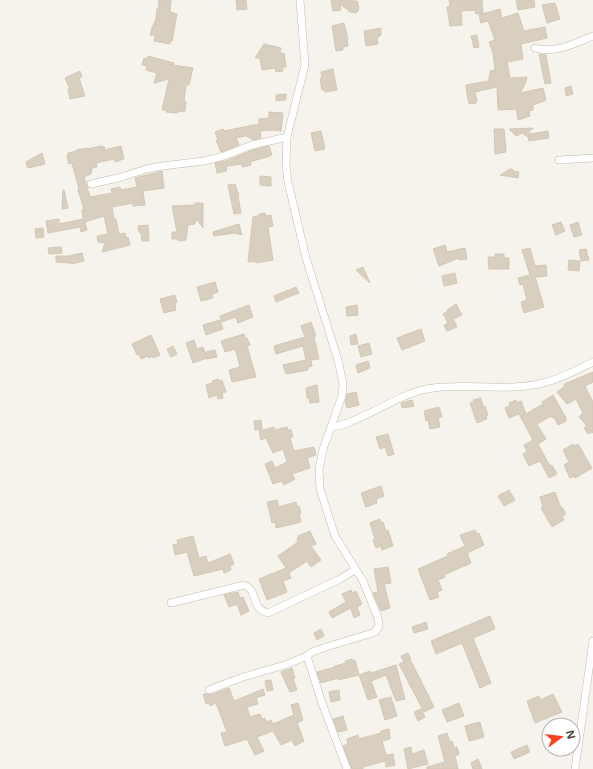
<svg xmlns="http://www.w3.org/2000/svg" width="593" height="769" font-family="'Noto Sans',sans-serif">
<rect width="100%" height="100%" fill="#f6f3ec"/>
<g fill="#d8cfc1" stroke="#d3c7b4">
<path d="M159,0H171L170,12L177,14L172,41H170V44L154,41L155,35H150L152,28L156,19L157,9L158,10Z"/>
<path d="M236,0H246L247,9L237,10Z"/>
<path d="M331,0L357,1L359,8L358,11L356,13L350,12L340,4L341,10L333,11Z"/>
<path d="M449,0H482L483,13L476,14L475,10L461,11L462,25L450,26L447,7L450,6Z"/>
<path d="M516,0H534L535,7L518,10Z"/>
<path d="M555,3L560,19L547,23L542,5Z"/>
<path d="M500,9L502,18L518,13L524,31L545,27L547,38L521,44L523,59L507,62L510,78L527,77L526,82L520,93L543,88L546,100L533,105V110L529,111L530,116L518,120L516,109L498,110L497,87L475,92L477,101L476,103L469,104L467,94L466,85L489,81V76L490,75V71L495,70L493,53L489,42L495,40L488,21L481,23L479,15Z"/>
<path d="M344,23L348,39H347L348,46L343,47V50L336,51L332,26Z"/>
<path d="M381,28V35L377,38L378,44L366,46L364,31Z"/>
<path d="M477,35L479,47L474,48L471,36Z"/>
<path d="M264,44L281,48L280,54L284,53L286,67H282L283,71L276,72L275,68L262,70L260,58H255Z"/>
<path d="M539,54L546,55L551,83L545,84Z"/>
<path d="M148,56L174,63L173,65L193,68L189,85H186L184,100L186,102L185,111L177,112V113L166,112L167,110H162L169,79L154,83L157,73L146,70L147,66L142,65L144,58L147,59Z"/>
<path d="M333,69L337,90L325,92L324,90H322L320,79L322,78L321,72Z"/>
<path d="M80,71L82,77L79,78L85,96L70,99L68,89H70L65,78Z"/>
<path d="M571,86L573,94L566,96L565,88Z"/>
<path d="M286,94V100L276,101V95Z"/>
<path d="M269,112L283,113L281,131L272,130L260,131L261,138L254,140L246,136L236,138L239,145L221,152L216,140H218L215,132L223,129L224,131L259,124V119L269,118Z"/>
<path d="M533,128V129L529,131V134L548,131L549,138L529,141L528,137L522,133L516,136L509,129Z"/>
<path d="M494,129H504L506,152L495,154Z"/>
<path d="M321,131L325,149L315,151L311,133Z"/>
<path d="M101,146L105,147L104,150L121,146L124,159L115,162L114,159L96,163L97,167L92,168L91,174L84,177L90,197L112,193L111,189L120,187L121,190L137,187L135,178L162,171L164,188L143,191L145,205L133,206V203L112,207L114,219H116L119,234L125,233L126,238L128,237L130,245L102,252L105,243L98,242L97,236L108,234L104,216L85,222L87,230L81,232L80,227L48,233L46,221L59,219V224L83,219L82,210L84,209L78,190L79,189L72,163L69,164L67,157L68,153L77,151L76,150L88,148V149Z"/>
<path d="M269,146L272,155H270V156L250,162L251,165L242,167V164L227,166L226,171L217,173L215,163L226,161L253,150Z"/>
<path d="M42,153L45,164L28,168L26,162Z"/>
<path d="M510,169H512L514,171L519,172L518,178L500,175Z"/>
<path d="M260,176L271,177V186L260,185Z"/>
<path d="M235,184L239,196H238L241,213L234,214L228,185Z"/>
<path d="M63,190H64L68,208L62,209Z"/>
<path d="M195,203H203V228L197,219V221H195V224L188,225L186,240L178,241V239H172V232H177L172,206L195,205Z"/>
<path d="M265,213L266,216L271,215L273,226L268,227L273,260L256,263L255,261L248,262L253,217L258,216L259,214Z"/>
<path d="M561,222L565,231L556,235L552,225Z"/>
<path d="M578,222L582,235L574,237L570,225Z"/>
<path d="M239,224L242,235L235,233L214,236L213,232Z"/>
<path d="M148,225L149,241H142L141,233L139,232L138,226Z"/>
<path d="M43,228L44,237L36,238L35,229Z"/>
<path d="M445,245L447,252L465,248L467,259L459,260V258L439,266L433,249Z"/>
<path d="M61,247L62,253L49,254L48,248Z"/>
<path d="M530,248L535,266L546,265L547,276L535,277L544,307L524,313L521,302L527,300L523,284L520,285L518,278L530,275L522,250Z"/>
<path d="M586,249L589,260L581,261L579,250Z"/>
<path d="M82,253L84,261L71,264V263L56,262V256H69Z"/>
<path d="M495,254H504V258H509V269H489L488,257H495Z"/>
<path d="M569,260L580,261L579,271L568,270Z"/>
<path d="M363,267L370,283L356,270Z"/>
<path d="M455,273L457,283L444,286L442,276Z"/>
<path d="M215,282L218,292L212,294L213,298L201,301L197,287Z"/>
<path d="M296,287L299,293L276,302L274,296Z"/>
<path d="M175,295L177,302L175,304L176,310L164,313L160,299Z"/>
<path d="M456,304L462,315L453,319L457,327L447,331L444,325L448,323L443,314L448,311L447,310Z"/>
<path d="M249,305L253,317L238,323L236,317L222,322L220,316Z"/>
<path d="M357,305L358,315L347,316L346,307Z"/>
<path d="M220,320L223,329L206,335L203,325Z"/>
<path d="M311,322L316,336L314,337L319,359L311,360L312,366L308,367V370L286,374L283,365L306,360L303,346L276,354L274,346L305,337L301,326Z"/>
<path d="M421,329L425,341L402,350L397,338Z"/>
<path d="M244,334L245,338H247L250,345L247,346L256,377L232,382L229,370L240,367L238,359L235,349L225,352L221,341Z"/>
<path d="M356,334L358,344L351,345L350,336Z"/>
<path d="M151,335L160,355L153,358V356L149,358L148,356L141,359L139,354L137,355L132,344Z"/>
<path d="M194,340L197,349L203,347L207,358L193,363L186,343Z"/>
<path d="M369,343L372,354L361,357L358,346Z"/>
<path d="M173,346L177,354L171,357L167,349Z"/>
<path d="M215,350L217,357L207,359L206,352Z"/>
<path d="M368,361L370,368L358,373L356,365Z"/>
<path d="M593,372V382L585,386L593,402V433L592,432L588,434L584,428L587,426L579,417L583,413L576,399L567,404L557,392L565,386L564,384Z"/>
<path d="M218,379L219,381L222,380L226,392L222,393L223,398L218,399L217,395L209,398L206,385L213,383L212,381Z"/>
<path d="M317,385L319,402L310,403L309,398H307L306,388Z"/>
<path d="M356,392L359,405L347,408L345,402L347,394Z"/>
<path d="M553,395L566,418V421L558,425L554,417L552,418L551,416L537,424L546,439L538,444L550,466L552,465L557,474L549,478L540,461L529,466L523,454L527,452L524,445L533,440L519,414L509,418L505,408L510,406L509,403L516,400L517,403L521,401L526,414L543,404L542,402Z"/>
<path d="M481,398L483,407L485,406L488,415L486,416L487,419L477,423L470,403L474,402L473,400Z"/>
<path d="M412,400L414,406L402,408L401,403Z"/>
<path d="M439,407L442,417L438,418L440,427L430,429L428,420L426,421L424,411Z"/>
<path d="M261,420L262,429L255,430L254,421Z"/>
<path d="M274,427L275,430L287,427L288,430H291L293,437L290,438L294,451L314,447L316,455L307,458L310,468L292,474L295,479L284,485L282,481L273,484L265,464L272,461L275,468L287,462L283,449L273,453L266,438L261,440L259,431Z"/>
<path d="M388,434L394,454L388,456L385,447L380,449L376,437Z"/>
<path d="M573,444L574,446L578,444L592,468L575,478L574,476L570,478L564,465L569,462L563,450Z"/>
<path d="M381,486L384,496L376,499L377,503L366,507L361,493Z"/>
<path d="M509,490L515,500L504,506L498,496Z"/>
<path d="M555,492L561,508L562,507L566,514L562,516L564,520L552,527L541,508L543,507L540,497Z"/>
<path d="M277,500L279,507L296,502L297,506H299L301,513H299L301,522L276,528L275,522L272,523L267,502Z"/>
<path d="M380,519L381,523L383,522L386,531L388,530L393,546L382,550L381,546L376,548L373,540L375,539L370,523Z"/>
<path d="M475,530L477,534L479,533L484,545L467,553L471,563L444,575L445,577L438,580L442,590L437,592L439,597L430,600L418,569L448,556L447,554L465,546L460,535Z"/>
<path d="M310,531L316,544L311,546L321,560L311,567L307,561L289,573L291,578L283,581L287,592L267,600L259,579L286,568L278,556L298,542L297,539L299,538L298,536Z"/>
<path d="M193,536L199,558L206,556L208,563L230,554L234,564L230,566L231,570L224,573L223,569L194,576L187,552L175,555L173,545L178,544L177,540Z"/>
<path d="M388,567L391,583L384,584L390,608L381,611L373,593L378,592L374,569Z"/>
<path d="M351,590L352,593L356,591L362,604L357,607L360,615L354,618L351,609H349L332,618L329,612L346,602L342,594Z"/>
<path d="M238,592L240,598L243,597L249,611L241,615L237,604L229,607L224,595Z"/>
<path d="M490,616L495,629L473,638L491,683L480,688L462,643L436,654L431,641Z"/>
<path d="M426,622L428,629L414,633L412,627Z"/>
<path d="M321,629L324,636L317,640L314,633Z"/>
<path d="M408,653L411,659H410L434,707L424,712L399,664L404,662L401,656Z"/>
<path d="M352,659V661L355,660L359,675L338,680V678L321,683L317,672L335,667V666L346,663L345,661Z"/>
<path d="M396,665L405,699L396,701L386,675L371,681L377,697L368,700L359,675L370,671L371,673Z"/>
<path d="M292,668L295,678L293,679L297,690L290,692L281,672Z"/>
<path d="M271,680L273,690L267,691L265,681Z"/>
<path d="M229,688L234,701L263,689L265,695L256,698L258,704L247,707L250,717L260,714L262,719L265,718L267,722L271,720L273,724L294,715L291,705L298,703L303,720L297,723L304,741L295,746L292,740L281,745L273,731L257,737L264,751L255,755L247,739L225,746L221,733L227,732L216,703L210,706L209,703L206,704L203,694H213Z"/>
<path d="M339,690L340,700L331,702L329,692Z"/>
<path d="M553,694L562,712L535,723L527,701L539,696L540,700Z"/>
<path d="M391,697L397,716L385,720L379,700Z"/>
<path d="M459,703L464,716L447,722L442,710Z"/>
<path d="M421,709L425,717L418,721L414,712Z"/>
<path d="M343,716L347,730L338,732L333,719Z"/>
<path d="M480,722L484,737L469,741L465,726Z"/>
<path d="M389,729L390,739L382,741L386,755L393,754L395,765L386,767L385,761L363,767V769H352L343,746L348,744L347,739L358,735L359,739L381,733V731Z"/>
<path d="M447,733L450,742L452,741L454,748L457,747L459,754L455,756L458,769H427V767L445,762L438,736Z"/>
<path d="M527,745L530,752L514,759L511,752Z"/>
<path d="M411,747L412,754L424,750L428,764L408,769L404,749Z"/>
<path d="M478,759L482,769H473L471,763Z"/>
</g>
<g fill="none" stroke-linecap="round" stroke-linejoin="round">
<defs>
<g id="street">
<path d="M535,48C556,54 575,43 593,36"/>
<path d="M559,160L593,158"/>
<path d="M91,184L122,177L146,169L162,166L204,161L224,156L252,145L287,137"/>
<path d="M332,427C338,426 346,424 352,421C379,411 405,391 433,388C469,383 507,392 543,383C561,379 577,370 593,362"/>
<path d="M171,603L244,585C259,590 250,609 268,613L340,579L355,570"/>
<path d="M307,656L322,703L347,769"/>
<path d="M209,690L243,677L285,665L307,656L312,652L326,647L366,635L375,632L379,626L378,618L363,581L335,536L320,489L319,470L323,449L342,396L343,384L338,360L306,258L288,182L286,164L287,137L305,65L300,0"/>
<path d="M575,769L593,641"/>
</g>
</defs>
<use href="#street" stroke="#c2bbae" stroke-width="8"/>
<use href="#street" stroke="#fff" stroke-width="7"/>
</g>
<g transform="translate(561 737) rotate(75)"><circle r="19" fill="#ffffff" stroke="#b7b4b0"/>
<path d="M0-3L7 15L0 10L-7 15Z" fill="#fc3f1d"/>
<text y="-6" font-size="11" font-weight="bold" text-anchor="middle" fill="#4b4439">N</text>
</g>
</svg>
